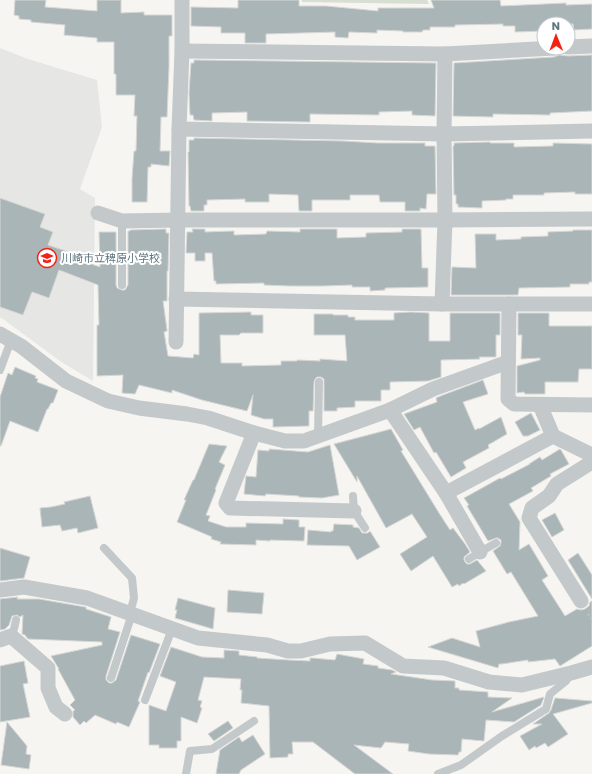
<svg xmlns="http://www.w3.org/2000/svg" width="592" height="774" font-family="Poppins,'Noto Sans JP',sans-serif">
<rect width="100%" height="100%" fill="#f6f5f1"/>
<path fill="#e6e7e5" d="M0,48L28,59L97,80L102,127L80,189L95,198L93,381L60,361L3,319L0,318Z"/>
<path fill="#d8ded2" d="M302,0H427L429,4L302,2Z"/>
<g fill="#a9b5b7" stroke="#d7d6d4">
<path d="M15,0H46L45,7L97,11V0H121V13L144,12V15H172V36H169V67L167,117H161L160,151H170L169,166L151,164V167H148L147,202H132V179L134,151H136L137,116H134L135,95H116V74H114V42H97V38L64,35L65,25L31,22V20L19,19V16L14,15Z"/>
<path d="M238,0H299V6H326L378,11V8H434L431,0H500L501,6L566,3V5L592,4V29L574,30L573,24H544V31L515,32V26H503V24L455,25V27H430V30H423L422,32H403V31L377,30V33L349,32L348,38L335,37V32L266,34V43H245V33H221V27L191,26V7L238,8Z"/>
<path d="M559,55L568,56L592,55V111L550,113V115L493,114V117L453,116L454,63L554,57Z"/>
<path d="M194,60L436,63L435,116L412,115V111L379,112V115L310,114V122L247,121V112L212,113V121L194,120L193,115H190L189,93L191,63H194Z"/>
<path d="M194,138L343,141L378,143H425V146H435L436,194H427L426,209L420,208V211H405V202H380L379,195H350V200H312V211H299L298,195L269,194V202H245V199L207,200V205H204V211H191L190,206H189L188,152H189V140H194Z"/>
<path d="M490,142V143H514V147L553,146V143L592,144V194H575V192L544,193V195H513V199H506V200L482,201V208L458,207V204H456V195H454L453,146H454V143Z"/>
<path d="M0,198L45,214L40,227L53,232L48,245L66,251L65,255L100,267L99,232H116V285L117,288L122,290H125L128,285V231H130V230L166,229V233H169L168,271H167V301H163L167,330V331L164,332L168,356L193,358L194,354L199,355V313L251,312V315H263V333H241L239,335H220L221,363H242V366L281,365V361H297V360L320,361V359L347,361L345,335H314V314H333V315H348V317H355V320H394V313L411,312L429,313V341H450V313H500V335H496V357H479L480,359L441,360V377L428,381L390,382V390H381V401H355V407L337,408V411H324V379L321,377H317L315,379L314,382L313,411H309V426L273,427V419H264L251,415L253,395L247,411L202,400L172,390V393L139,385L135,394L122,393L123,375L97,376V325H99L98,285L59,270L49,298L32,292L23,315L0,307Z"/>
<path d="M192,229H205V232L234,231V235L266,234L267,231L300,232V229H337V238L366,237V233L402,232V229H421L422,268H428V287L385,288V290L370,291V287H352V285L323,286H290L264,285V283L216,284V281H214L212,253H205V261H195V253H186L187,232H193Z"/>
<path d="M573,230H592V282H589V284H570V287L519,288L518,295H451L452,267L476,268L475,234H496V240L521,239V237L548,236V232L573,231Z"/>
<path d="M518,313H549V326H592V369H579L578,382H545V394H525L524,392L517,393V366L540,360V358L521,359L522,335H518Z"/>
<path d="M15,367L36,376L35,378L38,379L37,382L58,390L53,403H51L48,409H47L38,432L10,421L1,446H0V397L8,373L12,375Z"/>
<path d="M483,380L488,394L463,402L475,430L479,428V429L501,417L507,434L488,445L489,448L463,462L466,468L451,477L436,452L434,453L420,427L414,430L404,414L437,402L436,398L443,395Z"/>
<path d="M531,413L540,430L528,436H523L515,422Z"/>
<path d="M391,429L403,450L401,451L439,513L450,530L453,528L465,544L470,552L464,557V560L465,562L467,564H470L477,560L486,571L464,584L463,583L459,586L458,584L452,587L433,556L411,571L400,554L427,537L412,514L386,528L357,476V482L334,444Z"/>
<path d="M209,444L227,446L219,462L225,465L215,489L216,490L206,515L210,516L208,521L226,527H246V523L283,524V519L299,520V527H305L304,541L270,540V541L256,540V545L220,544L221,542L211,539L212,537L177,522L186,500H184L193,480H194Z"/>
<path d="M330,445L339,495L322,498L299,497V496L266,494L265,496L244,494L246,476L256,477L258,450L269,451V449L308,452Z"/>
<path d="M560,449L561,450L569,464L550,474L551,476L531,488L533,491L509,504L520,522L519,550L529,544L548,576L542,580L565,616L577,609L581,610L585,609L589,606L590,602L592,601V646L560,666L555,659L528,662V660L502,664H499L498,668L428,647L452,638L480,647L476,631L509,622L538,616L511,572L507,574L493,551L500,546L501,543V540L498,538H496L488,541L467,506L469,505L464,498L500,478L501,479L530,464H529L540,457L542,460Z"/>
<path d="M90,496L98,528L78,533L77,528L62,531L60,525L42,527L40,508L51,507L65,504L64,502Z"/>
<path d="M555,513L564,530L552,537L542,520Z"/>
<path d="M334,524L353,525V527L359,528L362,533H368L370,531L380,547L357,560L349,546L307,545L308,530L331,532V531H333Z"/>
<path d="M0,548L30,557L24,578L0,581Z"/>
<path d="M578,553L592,575V599L568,560Z"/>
<path d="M228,590L264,593L262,614L227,612Z"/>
<path d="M18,597L17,599H39L85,607H86V609L111,617L108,629L120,632L106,676V680L109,683H112L116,680L131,635L160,644L149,673L148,672L138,701L140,702L129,727L117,722L116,724L95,715L86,723L84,721L80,725L73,717V711L75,710L70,705L75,700L58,669H59L51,656L102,645V642L28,639L25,635L22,634L23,615L20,617L17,615L12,616L9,625L5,629L0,630V599Z"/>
<path d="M178,598L215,608L213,629L175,618L177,610H175Z"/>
<path d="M171,647L202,657L224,658V650L239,651V655L257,657V658L288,660L310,661V658H312L335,660L337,654L364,659L363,664L378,666V668L392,670L396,672L391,674L432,680L455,681V688H459V690L488,692V697L512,698L492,712L544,697L541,705L514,722L486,720L484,741L462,739L461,752H459L458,755L429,754L408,751L409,744L385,742L381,748L354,745L393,774H355L313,742H292L293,754H288V757L270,758L269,706L241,703L242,690H240L241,679L204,677L198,700L202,701L200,707L202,708L197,723L181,717V741H177V748H159V745H149V705L166,711L176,682L160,676Z"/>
<path d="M24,661L28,683L23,684L30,717L0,722V666Z"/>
<path d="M555,698L592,701V703L553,714L568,734L548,747L545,743L536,748L535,746L529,750L520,736L542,724H533L549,713L551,710Z"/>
<path d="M228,721L233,728L214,741L208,734Z"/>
<path d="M7,722L27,746L26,754L31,755L29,769L1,765Z"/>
<path d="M253,735L265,754L241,770L239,774H216L220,750L239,737L242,742Z"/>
</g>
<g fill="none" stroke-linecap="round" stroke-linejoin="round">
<path stroke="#bec1c3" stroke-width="2.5" stroke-dasharray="2 2" stroke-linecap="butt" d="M588,614L592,620"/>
<g stroke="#c3c8ca" stroke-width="8">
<path d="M122,221V285"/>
<path d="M0,370L11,340"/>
<path d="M318,436L319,382"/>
<path d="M353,496L354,511L365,528"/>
<path d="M104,548L132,578L134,598L130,613"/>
<path d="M469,559L480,552L496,543"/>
<path d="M11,636L14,629L16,620"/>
<path d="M111,678L132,614"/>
<path d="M145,700L172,629"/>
<path d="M186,774L190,751L212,749L254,721"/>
<path d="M438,774L461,765L502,736L546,709L550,694L566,681L571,674"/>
</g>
<g stroke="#c3c8ca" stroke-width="15">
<path d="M568,47L592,46"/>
<path d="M182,51L445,54L554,48"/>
<path d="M179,129L444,134L592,131"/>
<path d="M98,213L122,221L178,220H445L592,219"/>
<path d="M176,299L442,304H592"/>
<path d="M442,304L445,220L444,134L445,54"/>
<path d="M509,304L508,399L514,404L592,405"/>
<path d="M0,334L21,346L66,381L108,401L139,408L187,414L208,418L254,433L285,441H304L390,410L433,389L508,362"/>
<path d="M176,342L179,129L182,51V0"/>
<path d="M540,405L553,436L592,455"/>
<path d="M390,410L446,493L480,552"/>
<path d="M254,433L226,503L230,508L354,511"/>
<path d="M446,493L553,436"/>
<path d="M0,590L24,587L87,598L198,638L267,645L288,651H301L330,644L365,643L403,666L444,668L489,682L522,685L571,673L592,667"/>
<path d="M581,601L529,518L532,508L549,496L557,484L592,462"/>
<path d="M0,640L11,636L48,668V688L56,707L65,714"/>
</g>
</g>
<defs>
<symbol id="school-ring" viewBox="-11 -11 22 22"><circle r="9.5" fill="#fff" stroke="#f32314" stroke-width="1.5"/><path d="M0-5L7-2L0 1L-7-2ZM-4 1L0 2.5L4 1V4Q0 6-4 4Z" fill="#f32314"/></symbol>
</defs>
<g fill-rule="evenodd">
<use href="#school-ring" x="36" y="247" width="22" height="22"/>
</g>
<g text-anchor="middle" stroke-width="4" stroke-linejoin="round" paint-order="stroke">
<g font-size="11" fill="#5e767f" stroke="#fff" text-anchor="start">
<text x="61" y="262">川崎市立稗原小学校</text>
</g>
</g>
<g transform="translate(556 36) rotate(359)"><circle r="19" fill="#ffffff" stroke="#bfc8cc"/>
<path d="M0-3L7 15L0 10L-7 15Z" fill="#f32314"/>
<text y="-6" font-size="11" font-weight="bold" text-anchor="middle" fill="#5e767f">N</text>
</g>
</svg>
